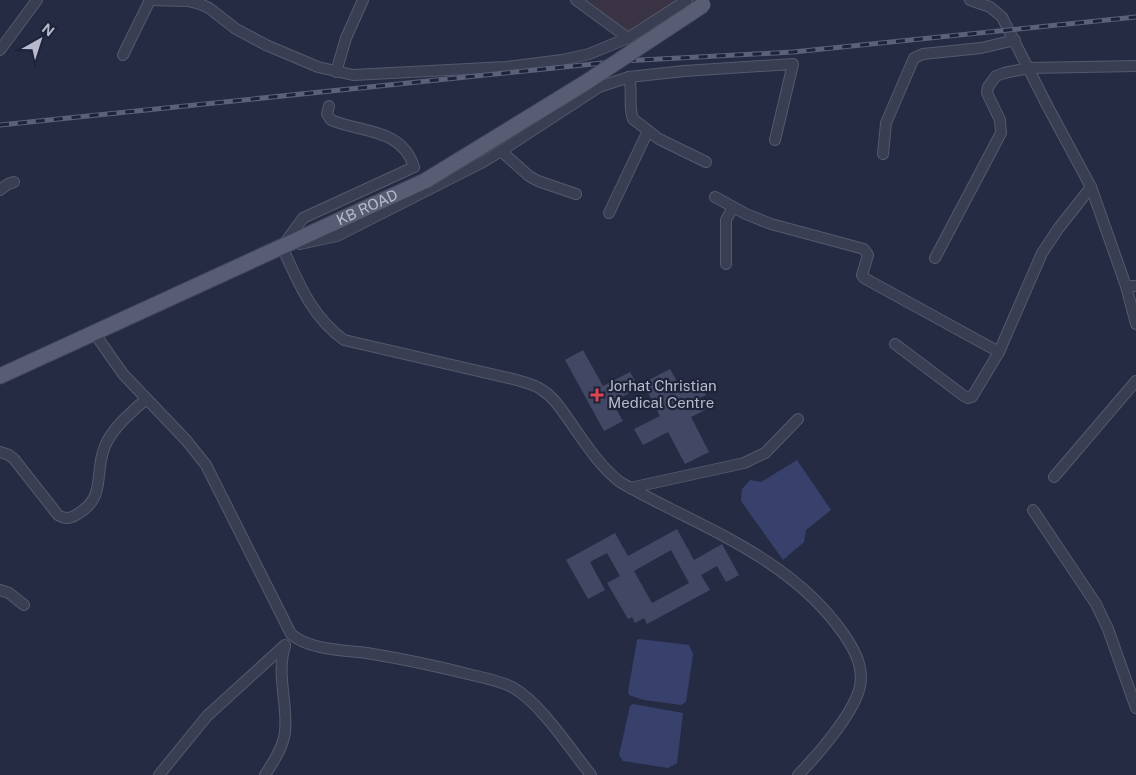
<svg xmlns="http://www.w3.org/2000/svg" width="1136" height="775" font-family="'Public Sans',sans-serif">
<rect width="100%" height="100%" fill="#262b44"/>
<path fill="#393344" d="M583,0H700L667,22L639,38L610,20Z"/>
<g fill="#38416b">
<path d="M797,460L831,510L806,530L804,542L783,560L741,501L742,489L750,480L761,482Z"/>
<path d="M639,639L689,645L693,654L686,702L681,705L644,700L629,695L628,692L637,640Z"/>
<path d="M633,704L683,713L677,763L668,768L623,761L619,755L630,706Z"/>
</g>
<g fill="#424764" fill-rule="evenodd">
<path d="M583,350L603,386L630,372L639,388L612,402L623,421L604,431L565,360Z"/>
<path d="M670,369L680,387L697,378L706,395L700,398L705,410L691,417L709,452L685,464L668,432L643,445L634,429L660,416L643,383Z"/>
<path d="M677,529L694,560L722,544L739,575L726,582L717,566L701,575L710,590L647,624L644,618L635,623L632,617L628,619L607,583L620,576L607,553L590,562L605,590L588,599L566,560L615,533L628,556ZM671,550L689,583L652,603L634,571Z"/>
</g>
<g fill="none" stroke-linecap="round" stroke-linejoin="round">
<defs>
<g id="minor">
<path d="M576,0L628,38L687,0"/>
<path d="M970,0L990,7L1002,17L1049,109L1091,187L1126,286L1136,324"/>
<path d="M0,50L37,0"/>
<path d="M123,55L150,0L188,1L200,4L209,8L236,29L266,45L318,67L353,75L506,67L562,60L589,54L628,38"/>
<path d="M336,72L346,38L363,0"/>
<path d="M629,77C633,90 628,107 633,119L659,139L706,162"/>
<path d="M501,151L599,87L629,77L684,71L793,64L775,140"/>
<path d="M883,154L886,123L914,58L923,54L981,48L1015,40"/>
<path d="M0,190L8,184L14,182"/>
<path d="M715,197L746,214L771,224L864,249L868,255L862,275L864,278L999,352"/>
<path d="M609,213L648,131"/>
<path d="M284,244L303,218L414,167C402,128 362,133 331,120L327,114L329,106"/>
<path d="M300,244L337,236L483,162L501,151L529,176L538,181L576,194"/>
<path d="M282,247C299,283 311,316 344,340L513,379C523,382 534,384 542,390C552,396 559,406 566,416C582,438 597,464 620,482C637,492 655,501 673,510C737,542 801,573 843,633C854,649 864,666 860,686C855,712 817,756 798,775"/>
<path d="M935,258L1001,133L1000,120L987,93L988,87L996,76L1004,73L1029,68L1136,66"/>
<path d="M726,264V220L733,207"/>
<path d="M1126,286H1136"/>
<path d="M95,334L123,374L186,440L206,465L291,634C309,650 344,650 367,653C403,659 437,666 472,675C485,678 500,681 512,687C541,703 570,749 591,775"/>
<path d="M895,344L964,396L968,398L972,397L999,352L1042,253L1058,229L1091,187"/>
<path d="M0,452L9,455L14,459L58,515C65,519 69,519 76,515C108,497 93,475 105,446C113,427 131,413 146,399"/>
<path d="M1054,477L1136,381"/>
<path d="M630,488L744,463L765,453L798,419"/>
<path d="M1033,510L1096,604L1108,629L1136,708"/>
<path d="M0,590L9,593L24,605"/>
<path d="M159,775L207,716L285,645"/>
<path d="M265,775C273,762 283,748 285,732C288,703 276,674 285,646"/>
</g>
<g id="primary">
<path id="s1" d="M0,376L425,181"/>
</g>
</defs>
<use href="#minor" stroke="#55596d" stroke-width="12"/>
<use href="#primary" stroke="#44475c" stroke-width="17"/>
<use href="#minor" stroke="#3a3e53" stroke-width="10"/>
<use href="#primary" stroke="#585d73" stroke-width="15"/>
<defs>
<path id="rail" d="M0,125L622,61L793,52L1136,17"/>
</defs>
<use href="#rail" stroke="#5c617a" stroke-width="5"/>
<use href="#rail" stroke="#1f2339" stroke-width="3" stroke-dasharray="9" stroke-linecap="butt"/>
<defs>
<path id="primary-bridge" d="M425,181L585,83L703,5"/>
</defs>
<use href="#primary-bridge" stroke="#44475c" stroke-width="17" stroke-linecap="butt"/>
<use href="#primary-bridge" stroke="#585d73" stroke-width="15"/>
</g>
<path fill="#e0444e" stroke="#1f2339" stroke-width="2" d="M594.5 387.5h5v5h5v5h-5v5h-5v-5h-5v-5h5z"/>
<g text-anchor="middle" stroke-width="4.5" stroke-linejoin="round" paint-order="stroke">
<g font-size="15" fill="#b7bacd" stroke="#1f2339">
<text dy="5" stroke="none"><textPath href="#s1" startOffset="404">KB ROAD</textPath></text>
</g>
<g font-size="15" fill="#b7bacd" stroke="#1f2339" text-anchor="start">
<text x="608" y="391">Jorhat Christian<tspan x="608" dy="17">Medical Centre</tspan></text>
</g>
</g>
<g transform="translate(40 40) rotate(39)" stroke="#1f2339" stroke-width="4" paint-order="stroke">
<path d="M0-4L9 19L0 12L-9 19Z" fill="#b7bacd"/>
<text y="-8" font-size="14" font-weight="bold" text-anchor="middle" fill="#b7bacd">N</text>
</g>
</svg>
